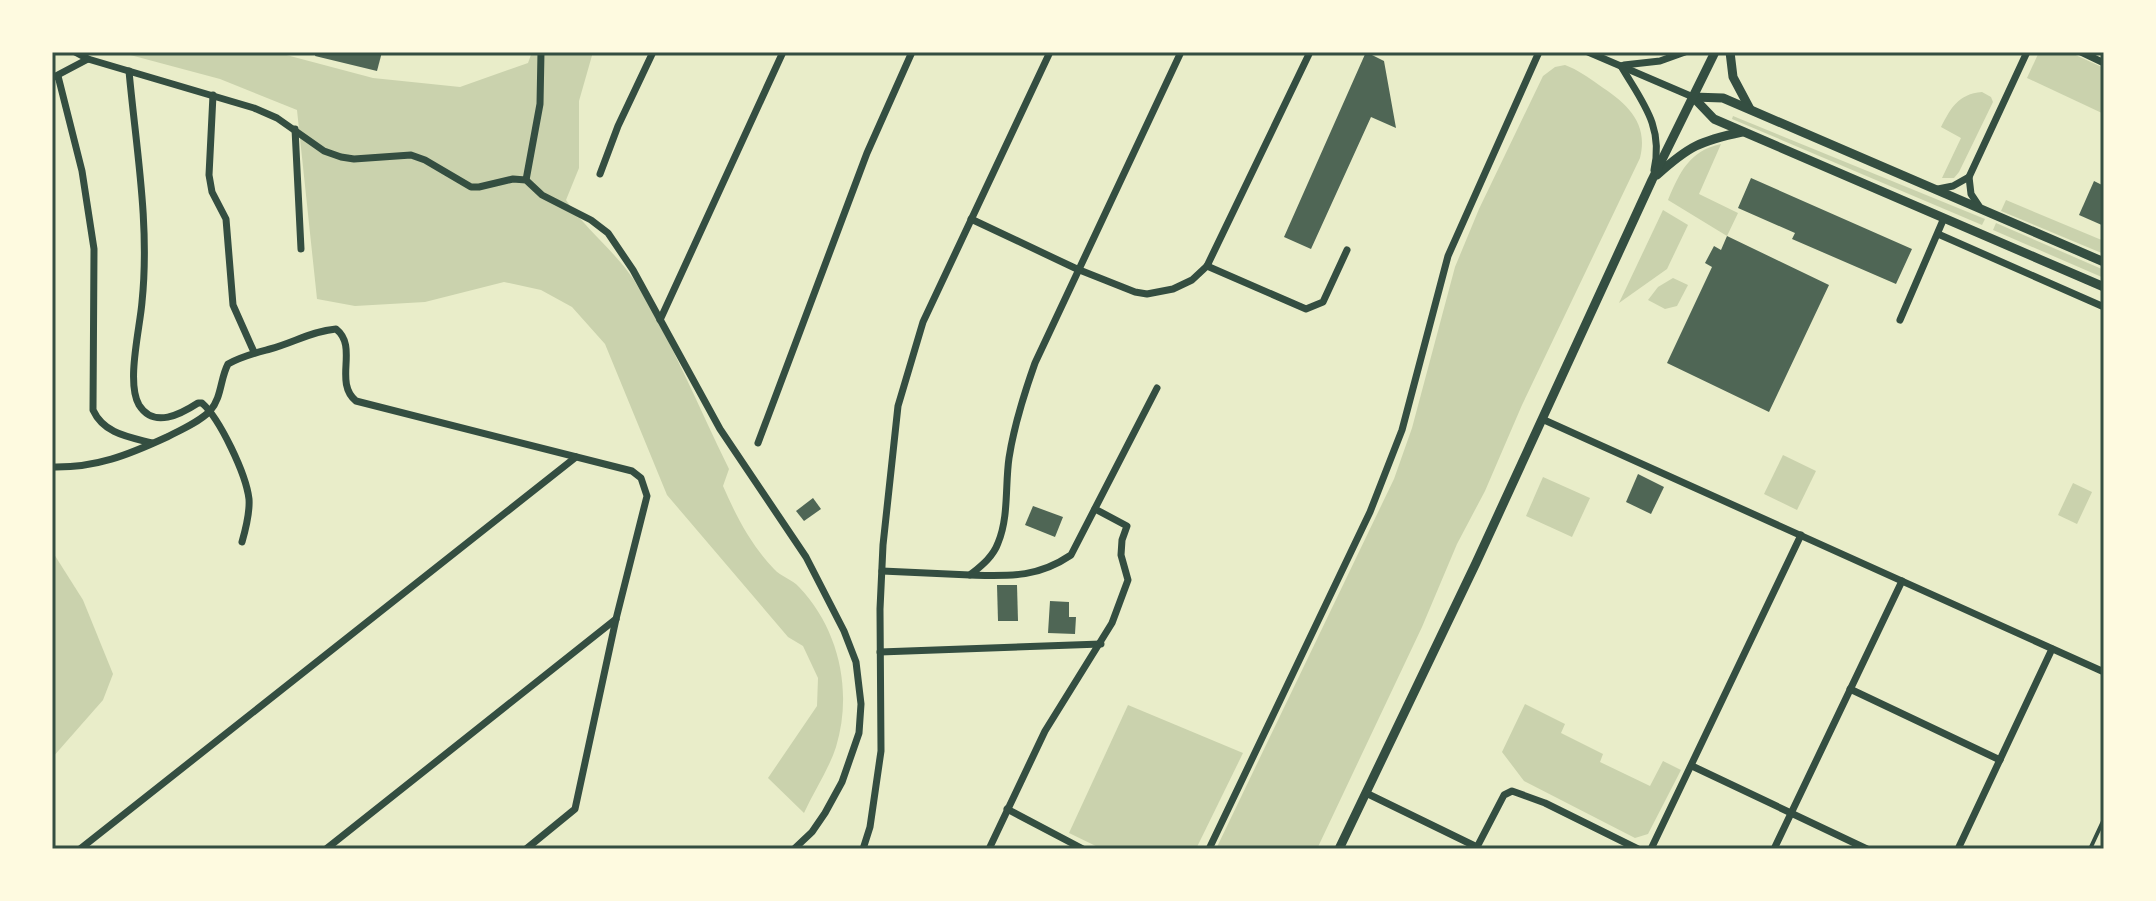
<svg xmlns="http://www.w3.org/2000/svg" width="2156" height="901" font-family="Raleway,sans-serif">
<rect width="100%" height="100%" fill="#e9edc9"/>
<g fill="#cad2ad">
<path d="M119,52H275L373,78L460,87L528,63L532,52H593L579,101V168L566,200C585,229 614,250 634,280C671,339 698,406 729,469L723,486C736,516 751,545 774,569C781,577 792,579 799,587C839,629 853,691 836,747C829,769 814,791 804,813L768,778L817,706L818,678L803,646L788,637L667,495L605,344L572,307L541,290L504,282L425,302L355,306L317,299L297,110L220,79Z"/>
<path d="M2039,52H2069L2104,68V114L2027,78Z"/>
<path d="M1565,65C1578,70 1588,77 1599,85C1626,103 1649,122 1640,158L1522,405L1485,491L1457,544L1422,627L1317,849H1216L1394,479L1412,428L1455,267L1479,209L1543,76L1555,67Z"/>
<path d="M1982,92L1991,97L1993,102L1959,172L1954,178H1942L1961,138L1941,127C1951,108 1958,94 1982,92Z"/>
<path d="M1733,116L1985,219L1982,225L1732,119Z"/>
<path d="M1721,144L1699,194L1738,213L1727,236L1668,200C1680,172 1689,151 1721,144Z"/>
<path d="M2006,200L2104,241V254L2001,211Z"/>
<path d="M1663,210L1688,225L1667,269L1619,303Z"/>
<path d="M1996,223L2104,270V278L1993,230Z"/>
<path d="M1673,278L1688,285L1677,306L1665,309L1648,300L1658,287Z"/>
<path d="M1783,455L1816,471L1797,510L1764,494Z"/>
<path d="M1543,477L1590,498L1572,537L1526,516Z"/>
<path d="M2073,483L2092,492L2077,524L2058,515Z"/>
<path d="M52,551L83,600L113,674L103,700L52,758Z"/>
<path d="M1525,704L1565,724L1561,733L1603,754L1600,762L1650,786L1663,761L1681,770L1648,834L1635,838L1524,781L1502,752Z"/>
<path d="M1128,705L1243,753L1196,849H1102L1069,833Z"/>
</g>
<g fill="#4f6655">
<path d="M316,52H382L377,71L315,56Z"/>
<path d="M1366,52L1384,61L1396,128L1371,117L1311,249L1284,237Z"/>
<path d="M1751,178L1912,249L1896,284L1792,239L1795,233L1738,208Z"/>
<path d="M2094,181L2104,186V226L2079,215Z"/>
<path d="M1727,236L1829,285L1769,412L1667,363L1712,267L1705,263L1714,246L1721,250Z"/>
<path d="M1638,474L1664,487L1651,514L1626,502Z"/>
<path d="M813,498L821,509L804,521L796,511Z"/>
<path d="M1033,506L1063,517L1055,537L1025,525Z"/>
<path d="M997,585H1017L1018,621H998Z"/>
<path d="M1050,601L1069,602V617H1076L1075,634L1048,633Z"/>
</g>
<g fill="none" stroke-linecap="round" stroke-linejoin="round">
<path stroke="#344e41" stroke-width="4" d="M2090,849L2104,819"/>
<g stroke="#344e41" stroke-width="7">
<path d="M75,52L88,59"/>
<path d="M1588,52L1693,97"/>
<path d="M2081,52L2104,63"/>
<path d="M1624,65L1660,61L1685,52"/>
<path d="M1621,66C1642,102 1664,126 1654,170"/>
<path d="M129,71C136,148 150,224 142,302C140,328 126,383 139,405C154,429 181,414 198,403H202C220,419 246,474 249,499C250,513 246,528 242,542"/>
<path d="M58,76L82,171L94,249L93,410C104,434 129,437 152,443"/>
<path d="M52,78L88,59L254,108L277,118L324,151L341,157L354,159L411,155L425,160L471,187H479L513,179L526,180L542,195L591,220L608,233L633,270L720,429L806,557L844,631L856,662L861,704L859,733L842,782L825,813L812,832L794,849"/>
<path d="M213,95L209,175L212,192L226,219L233,305L254,352"/>
<path d="M295,129L301,249"/>
<path d="M600,174L618,126L653,52"/>
<path d="M526,180L540,104L541,52"/>
<path d="M1938,189L1953,186L1969,177"/>
<path d="M1979,206L1971,194L1969,177L2027,52"/>
<path d="M971,219L1077,269L1135,292L1147,294L1173,289L1192,280L1207,266L1310,52"/>
<path d="M1938,234L2104,307"/>
<path d="M1207,266L1306,309L1323,302L1347,250"/>
<path d="M660,320L783,52"/>
<path d="M1900,320L1944,218"/>
<path d="M1542,419L2104,672"/>
<path d="M758,443L867,153L912,52"/>
<path d="M52,467C96,468 128,455 167,437C181,430 199,422 210,411C222,397 220,379 228,364C242,356 255,353 270,349C293,343 312,331 336,329C359,347 333,382 356,401L632,471L641,478L647,496L616,619L575,809L526,849"/>
<path d="M882,571L970,575C981,566 993,557 998,543C1009,517 1005,485 1009,458C1014,425 1024,394 1035,363L1181,52"/>
<path d="M970,575C1010,576 1037,578 1071,555L1157,388"/>
<path d="M880,652L1101,644"/>
<path d="M1850,689L2000,760"/>
<path d="M1692,766L1867,849"/>
<path d="M1366,793L1477,847"/>
<path d="M1007,809L1083,849"/>
<path d="M80,849L576,457"/>
<path d="M326,849L616,619"/>
<path d="M863,849L870,827L881,751L880,609L883,545L898,406L923,322L1050,52"/>
<path d="M989,849L1045,731L1112,623L1128,580L1121,555L1122,540L1127,526L1095,509"/>
<path d="M1209,849L1370,512L1402,430L1448,256L1539,52"/>
<path d="M1476,849L1504,795L1512,791L1545,803L1638,849"/>
<path d="M1651,849L1801,535"/>
<path d="M1774,849L1902,581"/>
<path d="M1958,849L2052,649"/>
</g>
<g stroke="#344e41" stroke-width="9">
<path d="M1730,52L1733,77L1750,109"/>
<path d="M1693,97L1714,119L2104,287"/>
<path d="M1693,97L1723,98L2104,262"/>
<path d="M1657,175C1689,146 1700,141 1742,132"/>
<path d="M1339,849L1476,563L1652,180L1715,52"/>
</g>
</g>
<rect width="2156" height="901" fill="none" stroke="#fefae0" stroke-width="108"/>
<rect x="54" y="54" width="2048" height="793" fill="none" stroke="#344e41" stroke-width="3"/>
</svg>
